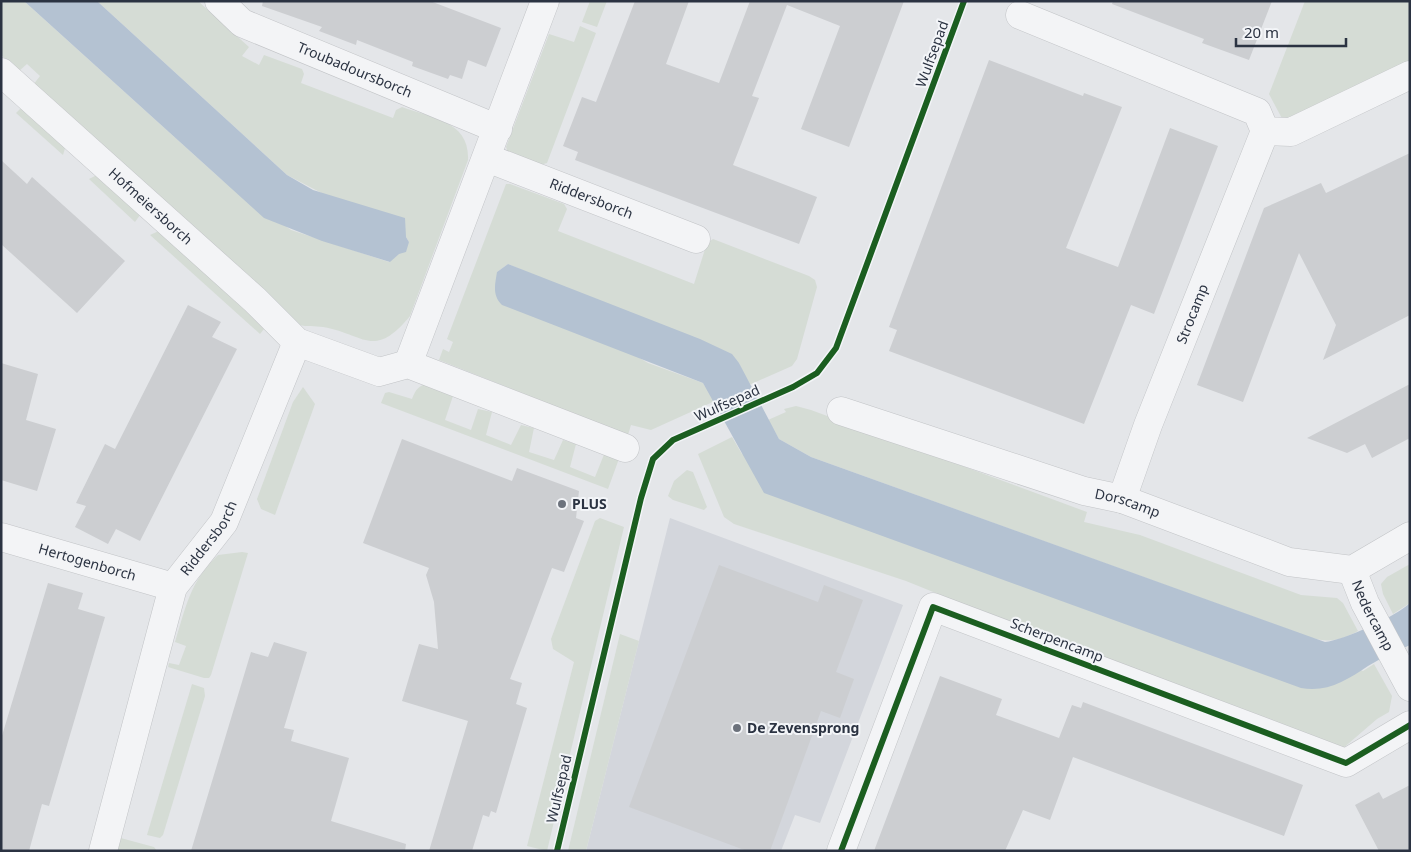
<svg xmlns="http://www.w3.org/2000/svg" width="1411" height="852" font-family="'Noto Sans',sans-serif">
<rect width="100%" height="100%" fill="#e4e6e9"/>
<path fill="#d3d6dc" d="M670,518L903,605L820,823L795,815L781,851H586Z"/>
<g fill="#d5dcd5">
<path d="M1,1H24L222,180L291,230L389,262L409,242L406,237L287,175L97,1H198L249,47L242,56L259,65L264,55L302,69L304,74L301,83L393,118L396,110L402,107C432,118 470,121 468,160L410,316C374,360 364,334 323,327C315,326 307,327 299,325L33,85L40,76L27,64L19,71L1,55Z"/>
<path d="M590,1H607L597,27L582,22Z"/>
<path d="M1305,1H1410V64L1285,124L1269,94Z"/>
<path d="M580,26L596,33L547,163L540,165L508,153L506,147L549,34L574,42Z"/>
<path d="M26,108L66,145L63,155L16,113L20,109Z"/>
<path d="M99,174L140,215L135,222L89,179Z"/>
<path d="M506,184H510L564,204L567,209L558,231L694,284L707,243L713,239L809,276L815,280L817,287L797,359L792,366L749,385L739,363L508,264L497,272L648,363L703,383L715,401L651,430L631,425L628,435L439,360L443,349L449,352L453,342L447,339Z"/>
<path d="M161,230L268,324L260,334L150,235Z"/>
<path d="M429,383L454,393L445,420L471,430L478,409L492,412L486,435L511,445L521,425L534,428L529,452L554,460L563,440L576,444L570,467L595,477L605,452L620,456L608,489L381,403L385,393L389,392L412,399C416,389 418,386 429,383Z"/>
<path d="M303,387L315,404L275,515L261,509L257,499L293,402Z"/>
<path d="M796,406L811,410L1087,512L1084,522L1140,535L1301,595L1337,598L1343,603L1358,631C1341,640 1330,643 1312,638L811,457L779,439L768,420L786,412L784,409Z"/>
<path d="M732,437L742,454L1363,671L1374,664L1392,696L1389,712L1377,719L1341,750L1301,741L906,581L734,524L724,517L698,454Z"/>
<path d="M687,470L693,472L707,507L704,510L673,500L668,496L674,481Z"/>
<path d="M600,518L624,527L547,851L527,846L574,662L553,649L551,639L595,521Z"/>
<path d="M242,552L248,553L211,675L209,678H204L168,667L169,663L179,665L186,646L175,642C186,607 190,581 218,555Z"/>
<path d="M1410,564V603L1393,614L1383,594L1381,584L1387,577Z"/>
<path d="M620,634L639,641L586,851H568Z"/>
<path d="M192,684L204,688L205,696L163,835L160,838L147,835Z"/>
<path d="M117,837L154,847L157,851H113Z"/>
</g>
<g fill="#b4c2d2">
<path d="M24,1H97L287,175L313,190L405,218L406,237L409,242L406,252L399,254L390,262L322,241L264,218Z"/>
<path d="M508,264L700,339L732,354L739,363L779,439L811,457L1325,642C1344,640 1397,616 1410,603V645C1396,652 1381,658 1368,666C1347,680 1327,693 1301,688L764,493L703,383L502,305C492,295 495,285 497,272Z"/>
</g>
<g fill="#ccced1">
<path d="M263,1H430L501,28L486,67L468,60L462,79L450,75L448,79L412,66L413,62L357,40L356,45L319,31L322,27L262,6Z"/>
<path d="M635,1H689L666,64L719,83L750,1H904L849,147L801,129L840,26L787,5L752,96L759,98L733,165L817,197L799,244L575,160L578,152L563,146L582,97L596,102Z"/>
<path d="M1113,1H1272L1249,60L1202,43L1204,39L1112,4Z"/>
<path d="M989,60L1083,96L1084,93L1122,107L1066,248L1118,267L1170,128L1218,146L1154,314L1131,305L1084,424L889,351L897,330L889,327Z"/>
<path d="M1410,153V315L1323,360L1336,325L1299,253L1243,402L1197,385L1264,208L1321,183L1326,193Z"/>
<path d="M1,160L27,184L32,177L125,261L77,313L1,244Z"/>
<path d="M188,305L221,322L212,337L237,349L140,541L116,529L108,544L75,527L86,506L76,503L105,444L115,449Z"/>
<path d="M1,363L38,374L26,420L56,429L37,491L1,480Z"/>
<path d="M1410,384V438L1372,458L1365,444L1347,453L1307,438Z"/>
<path d="M402,439L512,481L517,468L579,491L576,518L584,521L564,572L552,568L510,679L522,683L516,704L527,708L496,813L491,811L489,817L483,815L472,851H429L468,721L402,701L419,644L438,649L434,602L426,575L429,568L363,543Z"/>
<path d="M719,565L818,602L824,585L863,600L836,672L854,679L840,718L821,711L770,851H747L629,807Z"/>
<path d="M48,583L83,593L78,609L105,617L49,806L42,804L29,851H1V739Z"/>
<path d="M274,642L307,652L284,728L294,730L291,741L349,758L331,821L406,844L405,851H191L251,652L268,657Z"/>
<path d="M940,676L1002,699L996,715L1059,738L1072,705L1081,708L1083,702L1303,785L1284,836L1073,757L1050,820L1023,810L1005,851H874Z"/>
<path d="M1410,785V851H1379L1355,805L1379,792L1383,799Z"/>
</g>
<g fill="none" stroke-linecap="round" stroke-linejoin="round">
<defs>
<g id="street">
<path id="s1" d="M219,1L242,23L498,129"/>
<path d="M1020,15L1257,112L1265,131L1291,132L1410,75"/>
<path id="s2" d="M1,72L255,300L297,342L379,372L408,364L625,448"/>
<path id="s3" d="M487,158L696,239"/>
<path d="M408,364L545,1"/>
<path id="s4" d="M841,411L1084,491L1122,499L1289,562L1352,570L1410,536"/>
<path id="s5" d="M1122,499L1148,425L1265,131"/>
<path id="s6" d="M1,537L173,587"/>
<path id="s7" d="M1352,570L1365,603L1410,687"/>
<path id="s8" d="M103,851L173,587L224,522L297,342"/>
<path d="M841,851L933,607L1346,763L1410,725"/>
</g>
</defs>
<use href="#street" stroke="#c2c4c7" stroke-width="29"/>
<use href="#street" stroke="#f3f4f6" stroke-width="28"/>
<defs>
<g id="cycleway">
<path d="M557,851L641,498L653,459L673,440L793,387L817,373L836,348L964,1"/>
<path d="M841,851L933,607L1346,763L1410,725"/>
</g>
</defs>
<use href="#cycleway" stroke="#f3f5f8" stroke-width="9"/>
<use href="#cycleway" stroke="#1b5e20" stroke-width="6"/>
</g>
<g fill="#6c727c" stroke="#f3f5f8" stroke-width="2">
<circle cx="562" cy="504" r="5"/>
<circle cx="737" cy="728" r="5"/>
</g>
<g text-anchor="middle" stroke-width="4" stroke-linejoin="round" paint-order="stroke">
<g font-size="14" fill="#2b3342" stroke="#f3f5f8">
<text transform="translate(932 54) rotate(-70)" y="5">Wulfsepad</text>
<text dy="5" stroke="none"><textPath href="#s1" startOffset="154">Troubadoursborch</textPath></text>
<text dy="5" stroke="none"><textPath href="#s3" startOffset="112">Riddersborch</textPath></text>
<text dy="5" stroke="none"><textPath href="#s2" startOffset="201">Hofmeiersborch</textPath></text>
<text dy="5" stroke="none"><textPath href="#s5" startOffset="198">Strocamp</textPath></text>
<text transform="translate(727 403) rotate(-24)" y="5">Wulfsepad</text>
<text dy="5" stroke="none"><textPath href="#s4" startOffset="301">Dorscamp</textPath></text>
<text dy="5" stroke="none"><textPath href="#s8" startOffset="334">Riddersborch</textPath></text>
<text dy="5" stroke="none"><textPath href="#s6" startOffset="90">Hertogenborch</textPath></text>
<text dy="5" stroke="none"><textPath href="#s7" startOffset="50">Nedercamp</textPath></text>
<text transform="translate(1057 640) rotate(21)" y="5">Scherpencamp</text>
<text transform="translate(559 789) rotate(-77)" y="5">Wulfsepad</text>
</g>
<g font-size="14" font-weight="bold" fill="#2b3342" stroke="#f3f5f8" text-anchor="start">
<text x="572" y="509">PLUS</text>
<text x="747" y="733">De Zevensprong</text>
</g>
</g>
<rect width="1411" height="852" fill="none" stroke="#2b3342" stroke-width="5"/>
<path d="M1236 38v8h110v-8" fill="none" stroke="#2b3342" stroke-width="2.5"/>
<text x="1244" y="38" font-size="15" fill="#2b3342" stroke="#f3f5f8" stroke-width="4" paint-order="stroke">20 m</text>
</svg>
